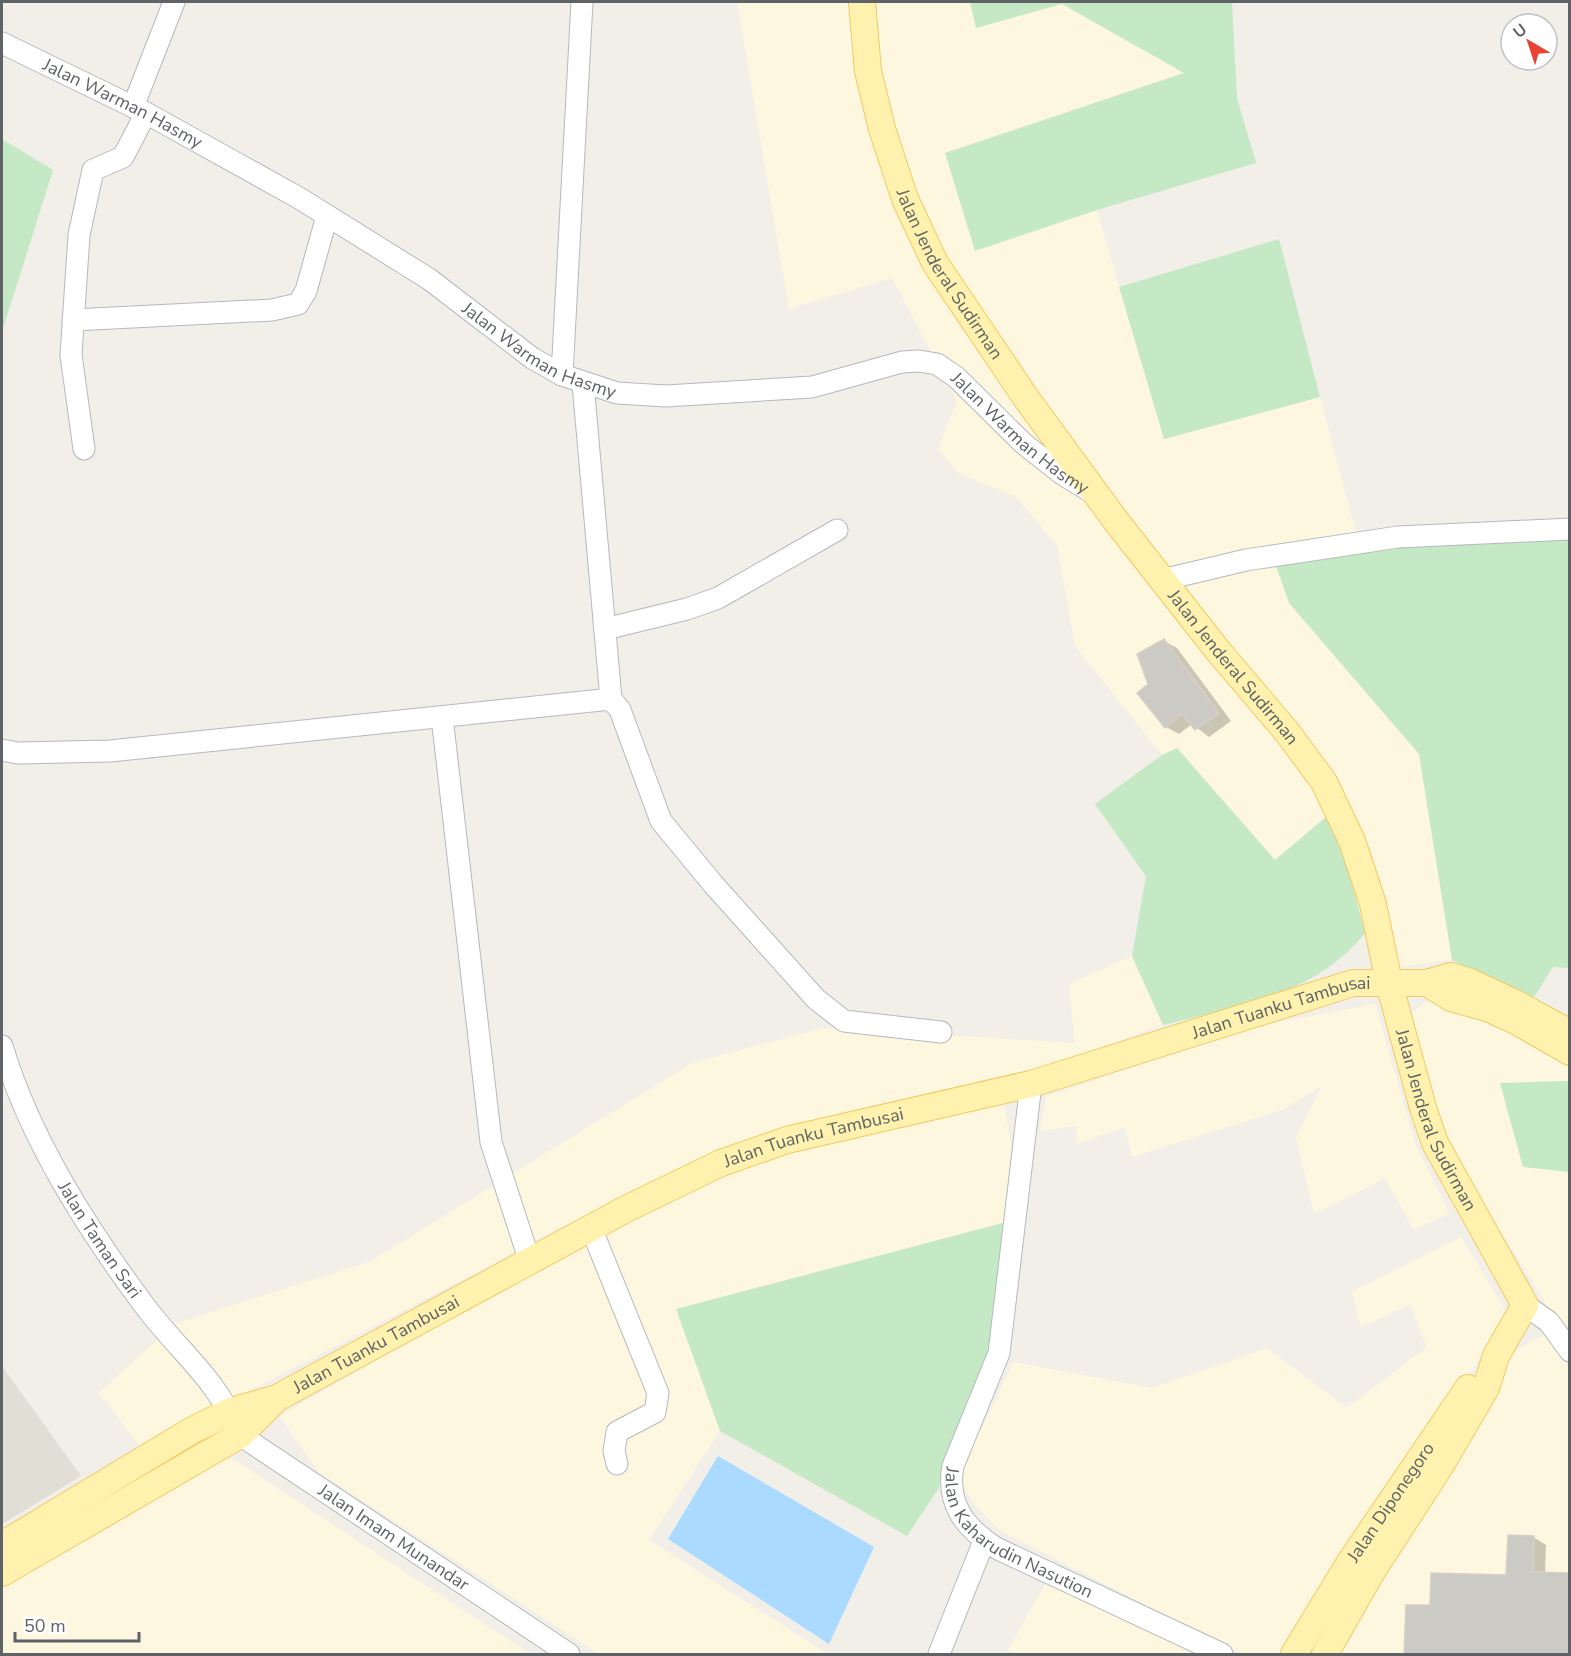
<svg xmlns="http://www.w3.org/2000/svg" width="1571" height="1656" font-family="'Nunito Sans',sans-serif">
<rect width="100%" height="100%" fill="#f1efe8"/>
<g fill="#fef7e0">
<path d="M737,2H850L906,229L945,303L966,335L1316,787L1327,816L1275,860L1177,748L1162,755L1075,646L1057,545L1015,496L959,474L938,449L957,401L892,278L789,309Z"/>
<path d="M870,2H970L976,28L1062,4L1185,73L945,153L976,250L1097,210L1164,439L1320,397L1360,548L1277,566L1289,603L1419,754L1452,960L1398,967L1334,777L1173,584L966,292L915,195L879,70Z"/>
<path d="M1132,956L1163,1025L1030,1073L778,1132L689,1163L586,1215L141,1448L99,1393L174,1324L371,1261L692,1063L822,1028L1075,1043L1069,984Z"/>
<path d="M1426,1001L1460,1007L1506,1026L1569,1064V1081L1500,1083L1523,1167L1569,1172V1341L1486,1208L1438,1118L1411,1014Z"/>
<path d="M1375,1004L1416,1146L1450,1213L1414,1230L1385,1178L1314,1214L1296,1137L1322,1086L1282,1110L1132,1157L1125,1127L1077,1144L1076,1126L1040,1131L1046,1096L1263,1025Z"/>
<path d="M1004,1104L1013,1156L1003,1223L677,1310L720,1431L649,1540L828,1654H599L320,1473L279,1416L437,1325L713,1176L784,1151Z"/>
<path d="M1461,1237L1509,1316L1315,1598L1283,1654H1241L999,1530L974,1504L962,1485L964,1464L1014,1362L1152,1388L1267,1348L1347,1408L1427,1347L1410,1305L1361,1327L1352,1292Z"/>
<path d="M1545,1334L1569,1367V1654H1316L1503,1357Z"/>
<path d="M222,1457L233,1459L530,1654H2V1586L214,1459Z"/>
<path d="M1049,1578L1195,1654H1017L1008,1649Z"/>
</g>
<path fill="#e1ded6" d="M2,1366L81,1476L2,1524Z"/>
<g fill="#c5e8c5">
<path d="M970,2H1232L1237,98L1256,163L1097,210L975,251L945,153L1184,73L1062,4L976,28Z"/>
<path d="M2,139L53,170L2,332Z"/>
<path d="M1279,239L1320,397L1164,439L1119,287Z"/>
<path d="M1569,534V968L1553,967L1532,1000L1452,960L1419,754L1289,603L1276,566L1360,548Z"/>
<path d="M1177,748L1275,860L1327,816L1349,873L1365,933C1314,996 1238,1006 1163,1025L1132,956L1146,876L1095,804L1162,755Z"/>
<path d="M1569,1081V1172L1523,1167L1500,1083Z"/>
<path d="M1003,1223L990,1346L967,1415L942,1466L939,1488L907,1536L720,1431L676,1309Z"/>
</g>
<path fill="#aadaff" d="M718,1456L874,1547L829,1644L668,1539Z"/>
<g fill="#0003">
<path d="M1164,641L1177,648L1231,721L1209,737L1192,724L1179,734L1166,727L1150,685Z"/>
<path d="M1533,1537L1546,1545L1545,1574L1570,1575V1654H1406L1407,1606L1431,1607L1508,1576Z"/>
</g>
<g fill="#cccac5" stroke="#d6d1c6" stroke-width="1.5">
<path d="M1164,639L1219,713L1195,730L1182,714L1165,728L1137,693L1148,684L1137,654Z"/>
<path d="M1508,1535L1534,1536L1533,1572L1570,1573V1654H1404L1406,1605H1430L1431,1573L1506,1575Z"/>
</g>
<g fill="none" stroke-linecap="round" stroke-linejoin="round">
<defs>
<g id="minor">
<path id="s1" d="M2,43L146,113L299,198L429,279L532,358L562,375L617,393L666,396L812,387L902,362L919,361L937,364L956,377L1024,444L1062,474L1093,493"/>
<path d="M133,107L174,2"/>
<path d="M73,320L272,310L298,304L306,291L327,216"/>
<path d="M562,375L582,2"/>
<path d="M583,384L611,699"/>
<path d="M84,449L71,355L79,235L93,170L123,157L146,113"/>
<path d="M1162,580L1246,560L1398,537L1570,529"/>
<path d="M605,629L687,609L718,598L837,530"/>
<path d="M442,717L491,1142L530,1262"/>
<path d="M2,750L18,753L110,751L611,699L620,710L661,821L713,884L816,999L844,1021L941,1032"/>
<path id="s2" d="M2,1046C30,1139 86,1227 144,1305C179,1352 217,1378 240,1435L569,1654"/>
<path id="s3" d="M1031,1084L999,1353L953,1466C946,1504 965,1528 996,1548L1222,1654"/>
<path d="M591,1228L658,1393L655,1412L617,1432L614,1451L617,1464"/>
<path d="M1525,1305L1549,1322L1570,1351"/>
<path d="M939,1654L984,1541"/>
</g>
<g id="major">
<path id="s4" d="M862,2L868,71L882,129L905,199L935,263L1026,398L1116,521L1219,652L1287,732L1324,782L1352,841L1373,904L1389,983L1423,1108L1435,1143L1525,1305L1496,1356L1486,1388L1441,1465L1371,1573L1325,1654"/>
<path d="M1427,983L1451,998L1487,1008L1516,1021L1570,1052"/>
<path id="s5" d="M2,1545L191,1431L231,1411L277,1398L626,1209L721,1163L787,1140L1031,1084L1353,983H1427L1451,976L1470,982L1515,1003L1570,1033"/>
<path d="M2,1573L240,1435L275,1400"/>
<path id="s6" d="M1294,1654L1350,1562L1468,1388"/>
</g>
</defs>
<use href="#minor" stroke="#b5b8bc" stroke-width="23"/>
<use href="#major" stroke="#f2c960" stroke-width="28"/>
<use href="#minor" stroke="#fff" stroke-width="21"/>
<use href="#major" stroke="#fff2af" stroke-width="26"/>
</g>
<g text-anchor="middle" stroke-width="4.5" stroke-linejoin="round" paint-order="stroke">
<g font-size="18" fill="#5f6368" stroke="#fff">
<text dy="6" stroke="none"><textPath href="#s1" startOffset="135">Jalan Warman Hasmy</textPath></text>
<text dy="6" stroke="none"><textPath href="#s4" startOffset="290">Jalan Jenderal Sudirman</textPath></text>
<text dy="6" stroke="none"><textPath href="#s1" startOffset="621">Jalan Warman Hasmy</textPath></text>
<text dy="6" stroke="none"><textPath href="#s1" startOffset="1143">Jalan Warman Hasmy</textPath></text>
<text dy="6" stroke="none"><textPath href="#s4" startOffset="776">Jalan Jenderal Sudirman</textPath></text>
<text dy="6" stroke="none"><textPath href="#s5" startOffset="1398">Jalan Tuanku Tambusai</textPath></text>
<text dy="6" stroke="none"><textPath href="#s4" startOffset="1280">Jalan Jenderal Sudirman</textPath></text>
<text dy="6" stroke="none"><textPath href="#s5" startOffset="912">Jalan Tuanku Tambusai</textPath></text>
<text dy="6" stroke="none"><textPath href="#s2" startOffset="218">Jalan Taman Sari</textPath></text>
<text dy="6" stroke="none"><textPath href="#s5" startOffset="426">Jalan Tuanku Tambusai</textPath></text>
<text dy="6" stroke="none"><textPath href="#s6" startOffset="180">Jalan Diponegoro</textPath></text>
<text dy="6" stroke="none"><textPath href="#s3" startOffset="496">Jalan Kaharudin Nasution</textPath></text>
<text dy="6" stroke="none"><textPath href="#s2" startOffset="644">Jalan Imam Munandar</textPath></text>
</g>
</g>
<rect width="1571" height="1656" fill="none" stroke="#5f6368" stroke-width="6"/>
<g transform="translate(1529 42) rotate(321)"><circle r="28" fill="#ffffff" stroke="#bfc1c3" stroke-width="1.5"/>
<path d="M0-4.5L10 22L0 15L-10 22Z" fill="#ea4335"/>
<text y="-9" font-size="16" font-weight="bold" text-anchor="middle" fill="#5f6368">U</text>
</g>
<path d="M15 1632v9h124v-9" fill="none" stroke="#5f6368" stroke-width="3"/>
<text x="24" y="1632" font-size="18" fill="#5f6368" stroke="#ffffff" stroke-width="4.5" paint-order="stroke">50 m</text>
</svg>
